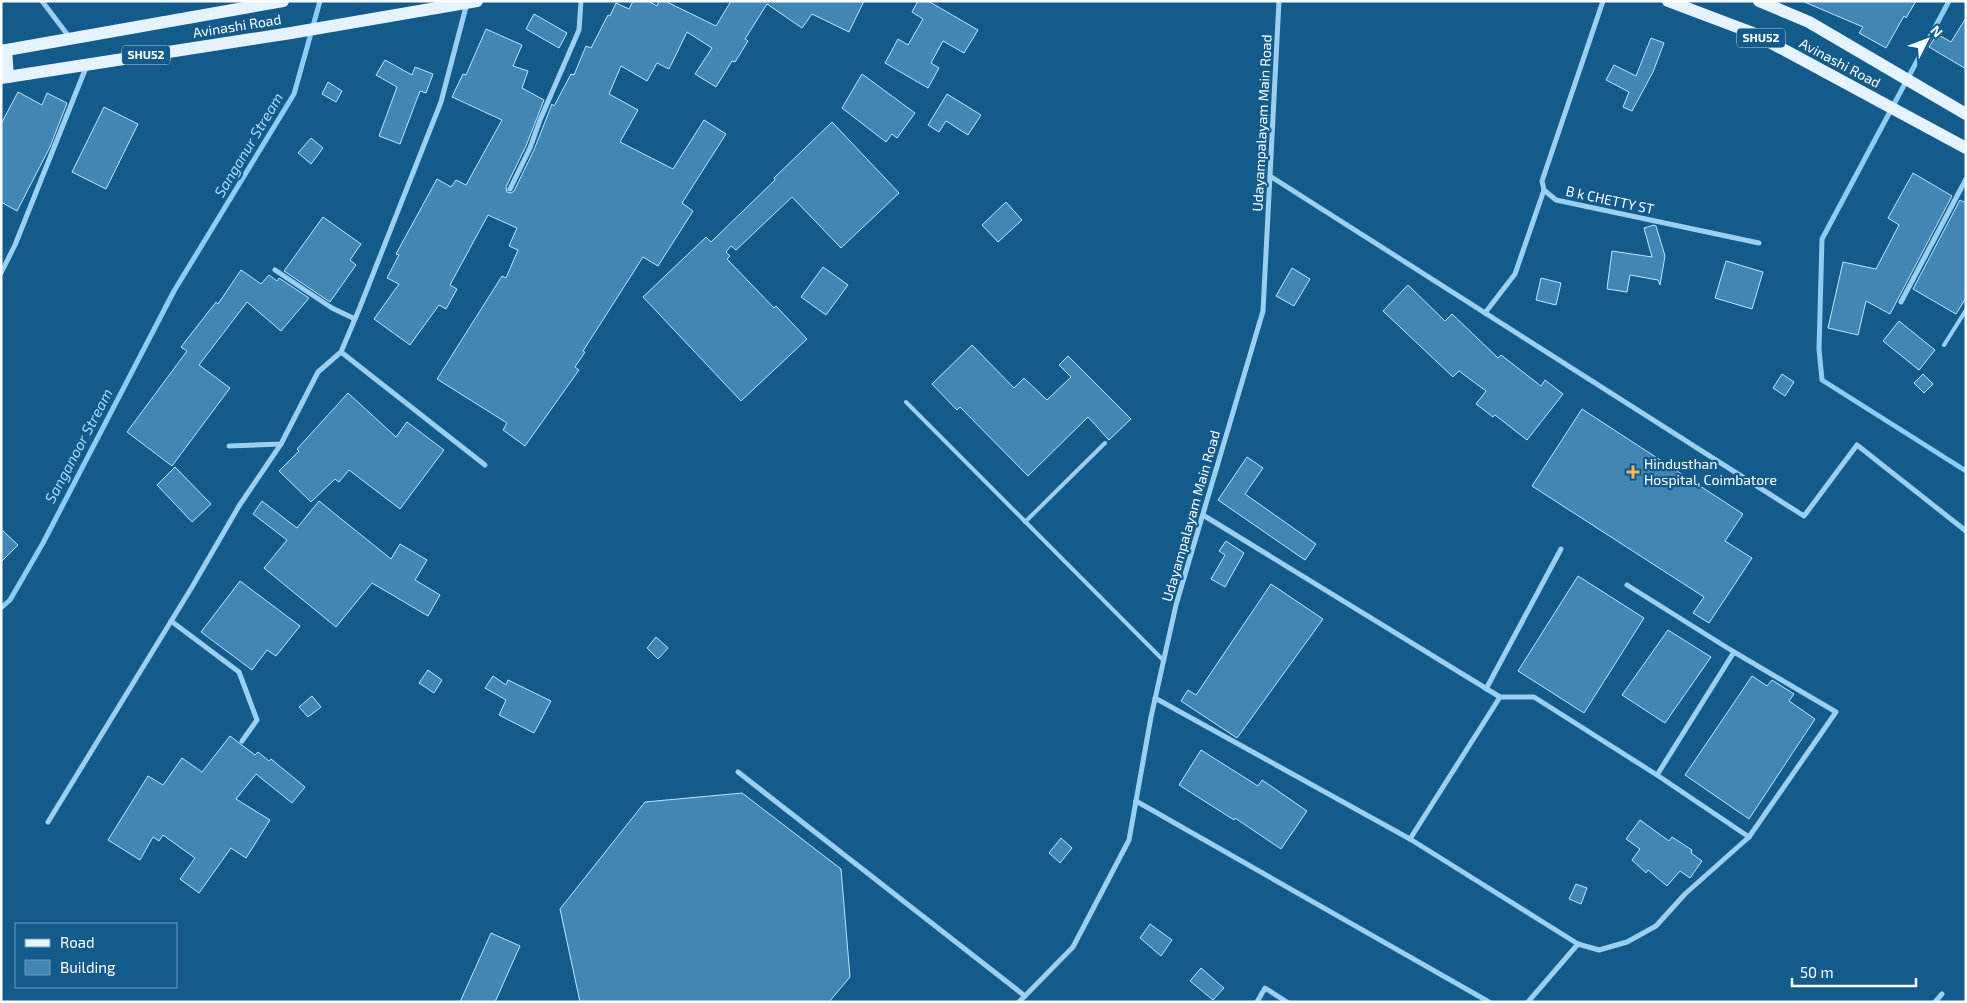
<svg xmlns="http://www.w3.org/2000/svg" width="1967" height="1003" font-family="'Exo 2',sans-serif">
<rect width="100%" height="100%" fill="#135b8b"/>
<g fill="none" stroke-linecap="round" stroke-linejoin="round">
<g stroke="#8ccdf4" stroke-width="5">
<path d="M1949,1L1822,239L1819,349L1822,380L1966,471"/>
<path d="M1,608L10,600L43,543L174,291L294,94L320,1"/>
</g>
</g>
<g fill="#4087b6" stroke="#c1e5fc">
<path d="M633,1H648L657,6L659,1H665L716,26L731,1H864L849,32L812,14L802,28L767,4L745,39L748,41L735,62L732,61L716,87L695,74L712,48L687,32L669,69L657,63L647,81L621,66L609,94L638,110L620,142L673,169L704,120L726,134L682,203L693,211L658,266L643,257L583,351L585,352L575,367L579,370L525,446L503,430L507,423L437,379L502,276L506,278L518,250L509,246L517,228L488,215L450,285L457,289L446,309L439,305L410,345L374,319L399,284L387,278L399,255L396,254L437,179L451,187L456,180L466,185L502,120L452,97L463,74L466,75L486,29L522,45L513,66L528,71L522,88L544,100L526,146L506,187L507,192L511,193L514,191L534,150L552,104L554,106L571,74L574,75L586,46L591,48L608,15L610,16L616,3L629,9Z"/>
<path d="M918,1H928L978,30L964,53L943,41L931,63L939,68L928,88L885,63L898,39L908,45L923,19L912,12Z"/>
<path d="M1802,1H1916L1906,18L1904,16L1886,48L1859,33L1863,27Z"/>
<path d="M534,14L567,33L559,48L526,29Z"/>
<path d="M1966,18V69L1929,47L1937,34L1951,42Z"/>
<path d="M1651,38L1664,43L1653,72L1632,111L1623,107L1629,92L1606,80L1614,65L1636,76Z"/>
<path d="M385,60L412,75L415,67L433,74L426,93L420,91L400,144L379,136L397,87L376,75Z"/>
<path d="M862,74L915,113L897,138L892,134L886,142L842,108Z"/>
<path d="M328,82L342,91L336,102L322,94Z"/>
<path d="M18,92L42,105L47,93L67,103L50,147L17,211L1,202V124Z"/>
<path d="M947,94L981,115L968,135L946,121L939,132L928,125Z"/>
<path d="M104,107L138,124L106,189L72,172Z"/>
<path d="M832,122L899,193L841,248L792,197L736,250L731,246L726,252L730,256L727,259L774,308L776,306L807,339L741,401L643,297L706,237L711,242L775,180L774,178Z"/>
<path d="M311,138L323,148L311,164L298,153Z"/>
<path d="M1913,173L1952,196L1890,314L1866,301L1858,335L1828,328L1843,262L1876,269L1899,225L1888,218Z"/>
<path d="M1960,200L1966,203V298L1956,314L1913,289Z"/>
<path d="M1006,202L1022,220L998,242L982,225Z"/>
<path d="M323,217L361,244L350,260L356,265L330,302L284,271Z"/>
<path d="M1654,225L1656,226L1665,256L1660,285L1658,280L1630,275L1627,292L1607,289L1612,251L1652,257L1644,228Z"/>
<path d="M1726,261L1763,272L1752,309L1715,298Z"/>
<path d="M823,267L848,285L826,315L801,297Z"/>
<path d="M1292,268L1310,279L1294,306L1276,296Z"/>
<path d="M241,270L261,284L269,275L277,281L279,278L309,298L281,331L247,302L199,365L230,388L172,466L127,432L187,351L181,347L216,302L218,304Z"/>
<path d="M1541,278L1561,283L1556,305L1536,300Z"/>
<path d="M1408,285L1445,321L1452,314L1498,358L1501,355L1541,386L1545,380L1563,394L1527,440L1495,415L1493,417L1476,404L1486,391L1459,371L1453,377L1383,311Z"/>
<path d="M1899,321L1935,350L1919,370L1883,341Z"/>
<path d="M972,345L1014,388L1024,378L1047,400L1071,377L1059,365L1068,356L1131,419L1109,440L1088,417L1028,476L960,407L957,410L932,384Z"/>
<path d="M1782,374L1794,382L1785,396L1773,388Z"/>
<path d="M1923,374L1933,384L1924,393L1914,383Z"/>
<path d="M348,393L396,437L407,422L444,450L400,509L349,470L339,482L335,479L311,502L279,471L299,451L297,449Z"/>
<path d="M1582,409L1743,514L1725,541L1752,558L1709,623L1693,613L1704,597L1532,486Z"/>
<path d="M1247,457L1263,468L1245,494L1316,544L1305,560L1218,500Z"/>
<path d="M175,467L211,504L192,522L157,485Z"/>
<path d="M262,501L297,528L319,501L391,559L400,544L427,560L415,580L440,595L428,616L372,583L336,627L264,568L287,540L253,514Z"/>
<path d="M1,529L18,545L1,562Z"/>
<path d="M1226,541L1244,553L1225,587L1211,579L1225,555L1219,551Z"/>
<path d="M1578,576L1644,618L1584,713L1518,671Z"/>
<path d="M240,581L300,626L276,656L267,650L252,670L201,632Z"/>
<path d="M1271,584L1323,619L1237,738L1181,701L1188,690L1196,695Z"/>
<path d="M1668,630L1711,657L1665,723L1622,695Z"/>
<path d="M656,637L668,648L658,659L647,648Z"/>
<path d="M428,670L442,680L434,693L419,683Z"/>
<path d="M493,676L506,685L508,680L551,701L534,733L499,715L506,700L485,688Z"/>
<path d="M1752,676L1767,686L1772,680L1794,694L1789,701L1815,719L1749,819L1685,775Z"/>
<path d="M312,696L321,707L308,717L299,707Z"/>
<path d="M230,736L255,755L258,752L269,761L271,759L305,787L292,803L256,774L236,799L270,820L246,858L231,848L199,893L180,879L195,858L163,835L159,841L153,837L140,860L108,840L148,776L163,785L182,758L202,772Z"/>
<path d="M1201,750L1258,786L1262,780L1307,811L1281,849L1235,818L1234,820L1179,785Z"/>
<path d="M742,793L841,869L850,977L829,1002H580L560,909L645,802Z"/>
<path d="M1640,820L1669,841L1672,837L1692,850L1691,853L1702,861L1690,878L1680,871L1667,886L1648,870L1646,873L1632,860L1640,849L1626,839Z"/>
<path d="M1061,838L1072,848L1060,863L1049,853Z"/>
<path d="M1576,884L1587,888L1581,904L1569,899Z"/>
<path d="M1150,924L1172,940L1161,956L1140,938Z"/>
<path d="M491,933L520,946L495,1002H460Z"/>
<path d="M1201,968L1224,988L1213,1000L1190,981Z"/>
</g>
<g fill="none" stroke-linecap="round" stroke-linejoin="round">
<g stroke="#9bcff0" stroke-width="4">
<path d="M1944,345L1966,310"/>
<path d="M906,402L1163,660"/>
<path d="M1025,522L1105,443"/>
</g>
<g stroke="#9bcff0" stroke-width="5">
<path d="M42,1L70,38"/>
<path d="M1603,1L1542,181L1544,190L1556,200L1759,243"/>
<path d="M1270,176L1804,516L1857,445L1966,531"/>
<path d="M510,189L530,148L540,120L579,30L581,1"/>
<path d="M275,270L332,308L355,319"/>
<path d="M1,273L15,245L87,65"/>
<path d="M1901,302L1966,179"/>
<path d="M1485,313L1515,274L1544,190"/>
<path d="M341,352L485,465"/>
<path d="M229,446L281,444L318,372L341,352L360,307L441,102L467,3"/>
<path d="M1203,515L1500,697H1534L1657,775L1749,837"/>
<path d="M171,621L239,672L257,720L242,741"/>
<path d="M1486,689L1561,549"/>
<path d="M1155,698L1410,839L1500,697"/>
<path d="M738,772L1025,996"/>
<path d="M1657,775L1734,652"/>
<path d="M1136,801L1489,1002"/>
<path d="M48,822L192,587L239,506L281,444"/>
<path d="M1410,839L1578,944L1599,950L1627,942L1656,926L1685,894L1749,837L1836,712L1734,652L1627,585"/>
<path d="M1019,1002L1073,947L1129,840L1151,717L1176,605L1263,311L1279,1"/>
<path d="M1257,1002L1265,988L1287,1002"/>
<path d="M1528,1002L1578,944"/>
<path d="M1935,1002L1942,994"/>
</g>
<g stroke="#e4f3ff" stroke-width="12">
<path d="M1668,1L1753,33L1966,148"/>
<path d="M1759,1L1809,22L1966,114"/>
<path d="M6,50L8,77"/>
<path d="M1,51L283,1"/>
<path d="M1,78L291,33L477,1"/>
</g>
</g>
<path fill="#ffb55a" stroke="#135b8b" stroke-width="2" d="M1630.5 464.5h5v5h5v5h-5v5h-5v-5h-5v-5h5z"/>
<g text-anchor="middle" stroke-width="4.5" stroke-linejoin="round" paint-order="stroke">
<g fill="#135b8b" stroke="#b8cedc" stroke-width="1">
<rect x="1737" y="28.5" width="48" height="19" rx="4"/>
<rect x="122" y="45.5" width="48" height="19" rx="4"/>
</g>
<g font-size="12" font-weight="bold" fill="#fff">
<text x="1761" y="42">SHU52</text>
<text x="146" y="59">SHU52</text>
</g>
<g font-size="14" fill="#fff" stroke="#135b8b">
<text transform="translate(237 26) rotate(-9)" y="5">Avinashi Road</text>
<text transform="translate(1840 63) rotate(28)" y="5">Avinashi Road</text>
<text transform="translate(1262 123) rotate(-87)" y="5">Udayampalayam Main Road</text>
<text transform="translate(1610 200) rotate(12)" y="5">B k CHETTY ST</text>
<text transform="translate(1191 516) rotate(-74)" y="5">Udayampalayam Main Road</text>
</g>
<g font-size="14" fill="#fff" stroke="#135b8b" text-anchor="start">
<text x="1644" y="469">Hindusthan<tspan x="1644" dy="16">Hospital, Coimbatore</tspan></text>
</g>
<g font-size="15" font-style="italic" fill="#a6d9f8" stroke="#135b8b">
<text transform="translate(249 145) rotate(-59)" y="5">Sanganur Stream</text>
<text transform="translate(79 446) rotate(-62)" y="5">Sanganoor Stream</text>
</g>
</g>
<rect width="1967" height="1003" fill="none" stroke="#ffffff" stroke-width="5"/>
<rect x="15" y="923" width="162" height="65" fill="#135b8b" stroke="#719db9"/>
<rect x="25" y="939" width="25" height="8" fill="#e4f3ff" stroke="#719db9"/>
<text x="60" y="948" font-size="15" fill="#ffffff">Road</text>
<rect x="25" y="960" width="25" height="15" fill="#4087b6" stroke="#719db9"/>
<text x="60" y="973" font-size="15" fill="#ffffff">Building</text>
<g transform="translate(1927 40) rotate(48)" stroke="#135b8b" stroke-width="4" paint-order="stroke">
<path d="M0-4L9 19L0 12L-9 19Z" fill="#ffffff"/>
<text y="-8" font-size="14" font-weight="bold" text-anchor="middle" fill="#ffffff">N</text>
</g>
<path d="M1792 978v8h124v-8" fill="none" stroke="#ffffff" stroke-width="2.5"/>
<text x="1800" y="978" font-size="15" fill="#ffffff" stroke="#135b8b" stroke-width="4" paint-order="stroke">50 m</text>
</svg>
